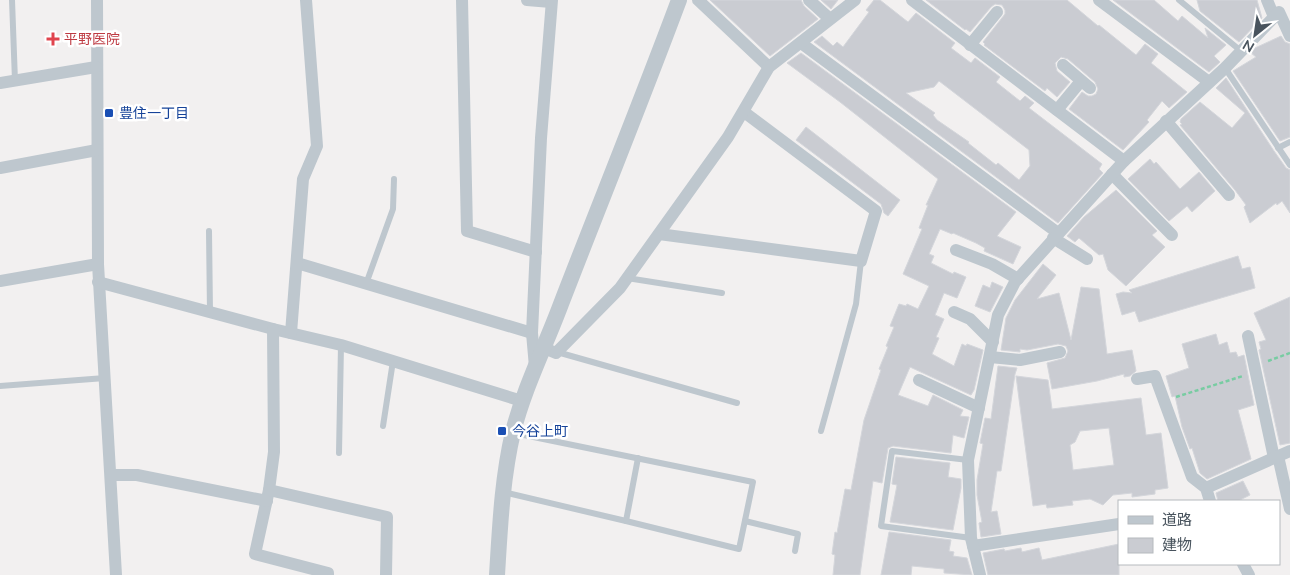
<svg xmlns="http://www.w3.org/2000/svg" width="1290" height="575" font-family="Mulish,'Noto Sans JP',sans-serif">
<rect width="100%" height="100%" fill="#f2f0f0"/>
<g fill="#caccd2" stroke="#d4d6db" fill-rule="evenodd">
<path d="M710,0H801L804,6L818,19L770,56Z"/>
<path d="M821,0H838L831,9Z"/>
<path d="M874,0H880L908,22L916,13L955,43L951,48L971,63L975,58L1000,77L996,82L1020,101L1025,96L1034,103L1029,108L1102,164L1099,169L1103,173L1058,223L814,42L822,36L833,46L837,42L843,47L869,12L866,10ZM939,81L1029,150L1030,166L1019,180L998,163L996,165L968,143L969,142L937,120L933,115L935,113L906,93L934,87Z"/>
<path d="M926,0H1067L1098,26L1099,25L1136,55L1145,44L1158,54L1151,63L1187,92L1169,108L1162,101L1147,120L1149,122L1123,150L1069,109L1082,92L1088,96H1092L1096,94L1098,89L1095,82L1068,59L1061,57L1055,63L1057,71L1070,82L1057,97L1047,88L1045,91L984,45L985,44L983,42L1005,14V10L1002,5L995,4L991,7L970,32L966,29L965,30Z"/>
<path d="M1113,0H1154L1178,21L1182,16L1208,38L1205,28L1226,45L1214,56L1220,62L1209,72Z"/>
<path d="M1197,0H1257L1262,18L1239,42L1200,11Z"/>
<path d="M1281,36L1285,42L1290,44V137L1280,141L1233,71L1256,57L1251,53L1255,48Z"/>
<path d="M801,53L1016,212L997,236L1021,247L1013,264L984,251L985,248L976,243L953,233L952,234L940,229L929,254L934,256L931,263L953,274L954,272L966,277L957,298L944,293L935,315L944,319L936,337L939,338L932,354L954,366L962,344L966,346L967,344L983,350L974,390L971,395L910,367L898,395L928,406L933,395L963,410L960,416L969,417L964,438L953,435L951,453L893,446L888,448L882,483L873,481L860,575H833L835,555L832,554L835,532L837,533L845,489L851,490L864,420L881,370L879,369L888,347L886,346L894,327L890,326L899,304L906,306L907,304L918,309L929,286L903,274L922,229L919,228L928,205H926L938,179L840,102L787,63Z"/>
<path d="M1226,78L1274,151L1286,168L1290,170V213L1282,201L1277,205L1276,203L1250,223L1244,207L1246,205L1235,190L1180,125L1182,124L1180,122L1181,119L1200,102L1232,128L1245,113L1216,88Z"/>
<path d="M806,127L900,200L888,216L884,213L881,204L796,140Z"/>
<path d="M1150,159L1154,164L1156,162L1180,189L1199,172L1215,191L1192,212L1187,206L1169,221L1128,179Z"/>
<path d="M1116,190L1157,231L1152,235L1165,247L1126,286L1108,270L1103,254L1099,255L1079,238L1075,242L1067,236L1084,217Z"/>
<path d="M1238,256L1242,269L1250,267L1255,288L1139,322L1135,311L1122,315L1116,294L1123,292L1132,293L1129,290Z"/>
<path d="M1043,264L1056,275L1037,299L1059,293L1071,340L1081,287L1099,289L1107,354L1132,350L1136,371L1130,376L1124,377V374L1097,381L1052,389L1047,363L1065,358L1068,351L1066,346L1058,344L1027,350L1020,349V352L1001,350L1006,318L1015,300Z"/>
<path d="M992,282L1003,287L990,312L975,306L983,285L990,288Z"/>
<path d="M1290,297V443L1280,445L1259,350L1261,349L1259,342L1266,340L1254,313Z"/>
<path d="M1216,334L1219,345L1227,342L1230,353L1236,352L1238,357L1244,355L1254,405L1238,410L1251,459L1207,479L1200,473L1192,448L1190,449L1182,427L1175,396L1172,397L1166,376L1189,368L1182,344Z"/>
<path d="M998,366L1017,368L1015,374L1001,471H997L991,512L997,511L1001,534L981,537L979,523L982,522L977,495V480L983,444L980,443L985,418L991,419Z"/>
<path d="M1016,376L1048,380L1052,409L1141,398L1146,435L1161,433L1168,488L1155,490V494L1132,497V493L1113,495L1103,505L1090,499L1072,501L1073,505L1047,508L1046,504L1033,506ZM1109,428L1114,465L1073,470L1070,445L1075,442L1080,431Z"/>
<path d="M896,457L950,463L948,477L961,479V488L953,530L890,522L897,485L892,484Z"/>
<path d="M1243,481L1250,495L1238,501H1218L1216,493Z"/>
<path d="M889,532L951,540L949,551L954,552L953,556L967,558L972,575L944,573V569L912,566L911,575H881Z"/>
<path d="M1119,544V575H988L983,553L1004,549L1005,551L1021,548L1022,552L1039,548L1042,560Z"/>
</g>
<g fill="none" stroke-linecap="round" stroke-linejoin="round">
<g stroke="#78cca2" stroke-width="2.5" stroke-dasharray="4 2.5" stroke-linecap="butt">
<path d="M1268,361L1290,353"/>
<path d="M1176,397L1243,376"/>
</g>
<g stroke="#bec7ce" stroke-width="6">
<path d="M12,0L15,81"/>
<path d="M1179,0L1241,51"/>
<path d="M1225,68L1290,165"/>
<path d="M1278,148L1290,142"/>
<path d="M209,231L210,313"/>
<path d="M627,278L722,293"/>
<path d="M366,284L393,209L394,179"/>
<path d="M557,352L737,403"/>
<path d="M0,386L105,378"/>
<path d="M383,426L393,361"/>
<path d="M821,431L856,304L861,261"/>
<path d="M339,453L341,345"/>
<path d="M968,460L892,451L881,526L971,538"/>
<path d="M503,492L626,521L739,549L753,482L514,433"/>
<path d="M626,521L638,458"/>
<path d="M745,521L798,534L795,551"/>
</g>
<g stroke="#bec7ce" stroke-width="12">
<path d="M97,0L98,264L116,575"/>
<path d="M462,0L467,231L536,252"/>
<path d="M527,0L551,2"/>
<path d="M698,0L769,67"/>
<path d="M809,0L830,19"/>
<path d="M912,0L1124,161"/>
<path d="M1099,0L1209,82"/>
<path d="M1267,0L1274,17"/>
<path d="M801,43L1058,233"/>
<path d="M970,45L997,12"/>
<path d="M1063,65L1090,88"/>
<path d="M0,83L96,67"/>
<path d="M1057,110L1081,81"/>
<path d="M1166,121L1229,195"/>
<path d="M0,168L97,150"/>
<path d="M1112,174L1172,235"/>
<path d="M659,234L861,261L876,211L744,112"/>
<path d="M1053,238L1087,259"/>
<path d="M956,250L992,264L1018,279"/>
<path d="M297,263L532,333"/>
<path d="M0,281L98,264"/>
<path d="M98,282L273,329L341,345L522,401"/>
<path d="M954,312L970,319L993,342"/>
<path d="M273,329L274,452L269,490L255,554L328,573V575"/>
<path d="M291,333L303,179L317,146L306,0"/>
<path d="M1248,336L1274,458"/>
<path d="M544,348L556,353L620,288L728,137L769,67L855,0"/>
<path d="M990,357L1020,360L1060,352"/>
<path d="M535,367L532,333L541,138L552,0"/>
<path d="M1137,379L1155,376L1192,477L1206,488L1210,501"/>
<path d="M919,380L979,408"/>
<path d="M1278,456L1290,509"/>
<path d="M111,475H137L267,501"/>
<path d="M1206,488L1290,451"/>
<path d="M269,490L387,517L386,575"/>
<path d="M973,546L1119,524"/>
<path d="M1243,564L1249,575"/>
<path d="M980,575L971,538L968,460L998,315L1015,282L1124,161L1225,68L1279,12L1290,36"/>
</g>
<path stroke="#bec7ce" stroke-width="16" d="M497,575C500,527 502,479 513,432C524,388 545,347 561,304C600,203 641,102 679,0"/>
</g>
<path fill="#e0444e" stroke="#fff" stroke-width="2" d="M50.5 31.5h5v5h5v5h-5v5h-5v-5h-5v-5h5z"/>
<g fill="#1a4fb4" stroke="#fff" stroke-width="2">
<rect x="104" y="108" width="10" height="10" rx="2.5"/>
<rect x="497" y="426" width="10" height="10" rx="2.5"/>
</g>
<g text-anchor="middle" stroke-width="5" stroke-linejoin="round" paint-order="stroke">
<g font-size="14" fill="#be3a42" stroke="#fff" text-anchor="start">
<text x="64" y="44">平野医院</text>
</g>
<g font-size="14" fill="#164399" stroke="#fff" text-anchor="start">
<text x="119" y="118">豊住一丁目</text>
<text x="512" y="436">今谷上町</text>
</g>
</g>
<rect x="1118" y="500" width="162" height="65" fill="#ffffff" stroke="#b6babe"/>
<rect x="1128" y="516" width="25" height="8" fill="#bec7ce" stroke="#b6babe"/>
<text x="1162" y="525" font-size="15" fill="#48535d">道路</text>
<rect x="1128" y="538" width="25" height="15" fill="#caccd2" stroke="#b6babe"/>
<text x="1162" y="550" font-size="15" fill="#48535d">建物</text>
<g transform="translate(1255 35) rotate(210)" stroke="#ffffff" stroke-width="4" paint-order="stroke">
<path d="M0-4L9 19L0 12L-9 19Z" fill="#48535d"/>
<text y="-8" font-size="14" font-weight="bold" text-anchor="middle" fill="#48535d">N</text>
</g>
</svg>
